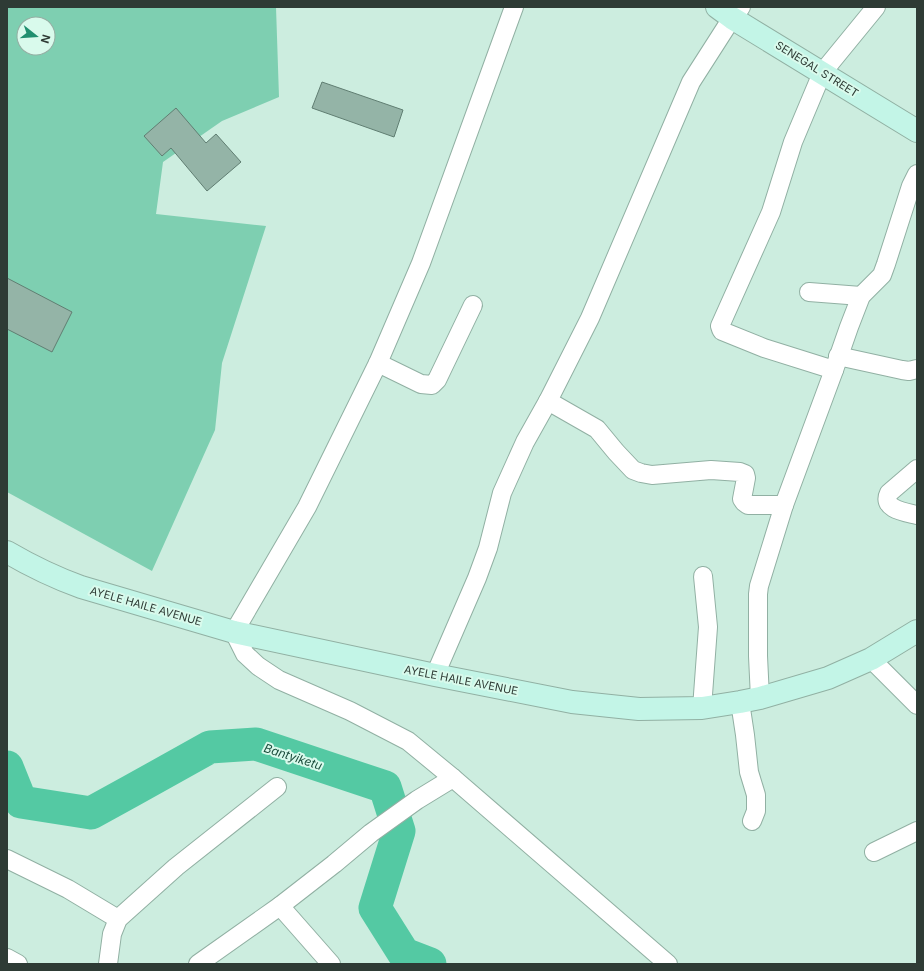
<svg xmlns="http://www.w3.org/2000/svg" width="924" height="971" font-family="Inter,sans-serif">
<rect width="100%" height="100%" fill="#cceddf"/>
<path fill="#7ecfb1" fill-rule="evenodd" d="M7,7H276L279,97L222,121L163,162L156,214L266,226L222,363L215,430L152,571L7,492ZM24,24H48V48H24Z"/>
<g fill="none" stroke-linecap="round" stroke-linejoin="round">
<path stroke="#54c9a3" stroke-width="33" d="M7,767L21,802L91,813L131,791L210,747L256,744L385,787L399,831L375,908L404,954L430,964"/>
</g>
<g fill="#94b4a7" stroke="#607e72">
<path d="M322,82L403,110L394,137L312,108Z"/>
<path d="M176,108L206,143L216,134L241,162L207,191L171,148L162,156L144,136Z"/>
<path d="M7,278L72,312L52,352L7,329Z"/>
</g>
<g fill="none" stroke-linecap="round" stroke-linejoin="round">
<defs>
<g id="minor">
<path d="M514,7L421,263L378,363L307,507L234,632L245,654L258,666L279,680L350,711L408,741L453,778L668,964"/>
<path d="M809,292L861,296"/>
<path d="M838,356L902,370L909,371L917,369"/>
<path d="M378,363L421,384L432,385L437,380L473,305"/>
<path d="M834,370L764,348L722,331L721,329L720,326L771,212L793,142L822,73L876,7"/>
<path d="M548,401L597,429L616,452L633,470L641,473L652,475L711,470L740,472L745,474L746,478L742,499L744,502L748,505H784"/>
<path d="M917,469L889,493C881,509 905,512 917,515"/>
<path d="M871,659L917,705"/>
<path d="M435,675L477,578L488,548L502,493L525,442L548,401L590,318L691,82L732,18L741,7"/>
<path d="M760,698L758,656V594L759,586L784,505L834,370L849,327L861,296L882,275L886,264L911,186L917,174"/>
<path d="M740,702L745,735L749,772L756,795V811L752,821"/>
<path d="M702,708L708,627L703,576"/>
<path d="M874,852L917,831"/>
<path d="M7,859L68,889L118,919"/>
<path d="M280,906L331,964"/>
<path d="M7,958L18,964"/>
<path d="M108,964L112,934L118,919L176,867L277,787"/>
<path d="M198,964L280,906L334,864L371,833L417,800L453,778"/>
</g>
<g id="secondary">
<path d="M717,7L732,18L917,131"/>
<path d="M7,552C31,566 56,578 81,587L234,632L435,675L572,702L639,709L702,708L740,702L760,698L828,678L871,659L917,631"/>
</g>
</defs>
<use href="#minor" stroke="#91b0a3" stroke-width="20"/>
<use href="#secondary" stroke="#91b0a3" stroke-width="24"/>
<use href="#minor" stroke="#fff" stroke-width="18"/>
<use href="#secondary" stroke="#c3f5e7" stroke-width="22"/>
</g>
<g text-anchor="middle" stroke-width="4" stroke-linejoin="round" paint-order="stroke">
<g font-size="11" fill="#2e3b35" stroke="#d9faec">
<text transform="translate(817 69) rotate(32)" y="4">SENEGAL STREET</text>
<text transform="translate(146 606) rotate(16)" y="4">AYELE HAILE AVENUE</text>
<text transform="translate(461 680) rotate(11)" y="4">AYELE HAILE AVENUE</text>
</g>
<g font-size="12" font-style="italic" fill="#1c4e3d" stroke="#d9faec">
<text transform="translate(293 757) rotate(18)" y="4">Bantyiketu</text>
</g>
</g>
<rect width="924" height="971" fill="none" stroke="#2e3b35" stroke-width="16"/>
<g transform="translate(36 36) rotate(107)"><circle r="19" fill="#d9faec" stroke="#95aea3"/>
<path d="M0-3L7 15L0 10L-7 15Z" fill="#208f6f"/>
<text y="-6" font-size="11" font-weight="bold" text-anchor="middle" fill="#2e3b35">N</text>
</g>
</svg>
